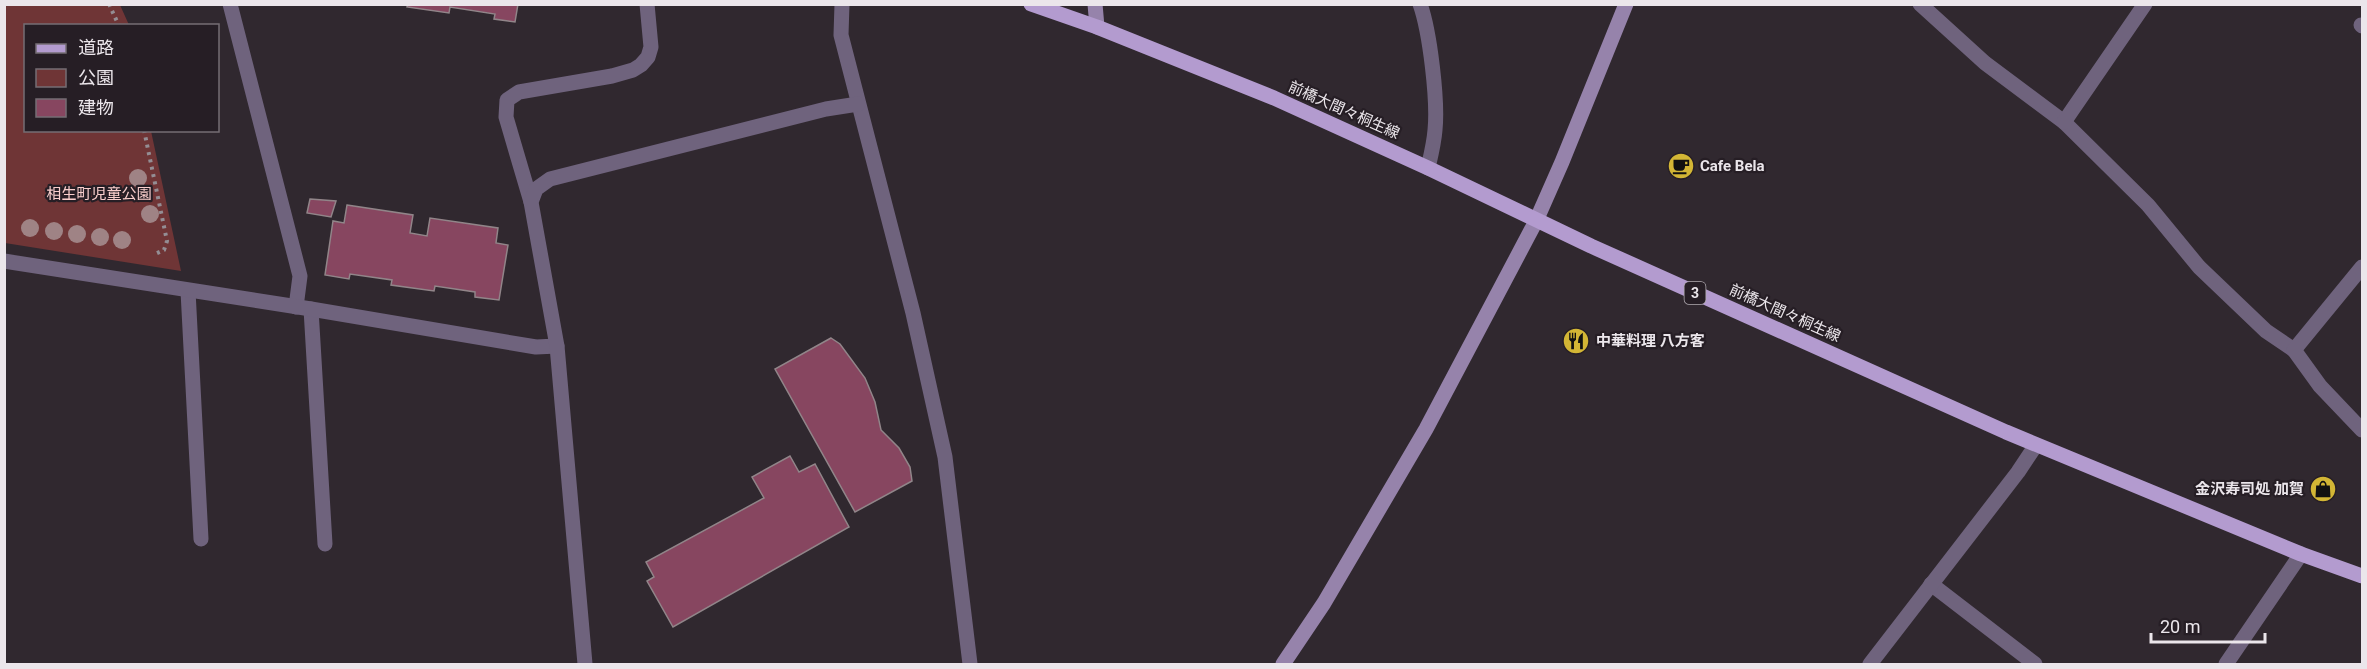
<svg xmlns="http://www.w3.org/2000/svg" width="2367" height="669" font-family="Roboto,'Noto Sans JP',sans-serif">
<rect width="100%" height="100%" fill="#30282f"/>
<path fill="#6f3536" d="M4,5H120L129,25L26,26V130L151,131L181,271L5,243Z"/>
<g fill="#874660" stroke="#918589" stroke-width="1.5">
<path d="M408,4H518L515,22L494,19L495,14L450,7L449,13L407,7Z"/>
<path d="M310,199L336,201L331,217L307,213Z"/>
<path d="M347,205L413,215L410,233L427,236L430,218L498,228L496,243L508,245L499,300L475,297V292L435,286L434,291L391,285L392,280L350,274L349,279L325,275L333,221L344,223Z"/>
<path d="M831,338L840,344L865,378L875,402L881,430L899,448L910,467L912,481L855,512L775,369Z"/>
<path d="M790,456L799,472L815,464L849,527L673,627L647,581L654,577L646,562L764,498L752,477Z"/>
</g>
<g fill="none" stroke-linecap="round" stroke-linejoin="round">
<g stroke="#948e94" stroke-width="4" stroke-dasharray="3 4.5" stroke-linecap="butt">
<path d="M109,4L119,26"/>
<path d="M144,130L167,241L164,250L153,255"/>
</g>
<g stroke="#6f637d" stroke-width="15">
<path d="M1420,4C1430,32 1438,101 1435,130C1434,143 1431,155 1428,168"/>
<path d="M1920,4L1985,63L2064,122L2148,205L2199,267L2266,331L2294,350"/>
<path d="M2361,25L2362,26"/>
<path d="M531,202L506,117L507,100L519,92L612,76L633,70L641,65L648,57L651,47L647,4"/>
<path d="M188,291L201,539"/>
<path d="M311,309L325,544"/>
<path d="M1931,584L2035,664"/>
<path d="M2226,664L2301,554"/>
</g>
<g stroke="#6f637d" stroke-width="15">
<path d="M230,4L300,276L296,307"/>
<path d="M842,4L841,35L913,313L945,457L970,664"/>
<path d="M2064,122L2145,4"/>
<path d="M4,261L311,309L536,347L557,346"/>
<path d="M2362,267L2294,350L2320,386L2362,430"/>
<path d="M585,664L557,346L531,202L536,189L550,179L826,109L858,104"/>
<path d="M1870,664L2018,472L2036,445"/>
</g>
<g stroke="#9683ab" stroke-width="15">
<path d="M1095,4L1097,27"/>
<path d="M1283,664L1324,603L1426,429L1536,221L1562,162L1626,4"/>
</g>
<path stroke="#b39bcf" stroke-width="15" d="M1031,4L1097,27L1274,98L1428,168L1591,246L2006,432L2301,554L2362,576"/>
</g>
<g fill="#9f8385">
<circle cx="138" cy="178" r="9"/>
<circle cx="150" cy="214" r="9"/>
<circle cx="30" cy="228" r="9"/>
<circle cx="54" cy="231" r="9"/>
<circle cx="77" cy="234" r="9"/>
<circle cx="100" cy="237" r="9"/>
<circle cx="122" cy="240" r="9"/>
</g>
<defs>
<symbol id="cafe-disc" viewBox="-11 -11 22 22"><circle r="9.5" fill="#d3b635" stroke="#261e25"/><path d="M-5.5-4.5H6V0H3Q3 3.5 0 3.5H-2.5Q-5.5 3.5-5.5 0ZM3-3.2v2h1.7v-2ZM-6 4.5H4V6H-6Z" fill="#111"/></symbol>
<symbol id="restaurant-disc" viewBox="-11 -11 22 22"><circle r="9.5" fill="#d3b635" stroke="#261e25"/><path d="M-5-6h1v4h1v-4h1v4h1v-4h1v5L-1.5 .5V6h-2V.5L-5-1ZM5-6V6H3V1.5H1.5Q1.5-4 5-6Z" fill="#111"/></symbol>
<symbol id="shop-disc" viewBox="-11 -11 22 22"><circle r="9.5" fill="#d3b635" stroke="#261e25"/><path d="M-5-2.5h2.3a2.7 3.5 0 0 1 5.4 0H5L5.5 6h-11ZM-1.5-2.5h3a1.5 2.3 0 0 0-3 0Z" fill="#111"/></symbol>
</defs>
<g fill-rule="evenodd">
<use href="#cafe-disc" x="1666" y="151" width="30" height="30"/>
<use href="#restaurant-disc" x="1561" y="326" width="30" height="30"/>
<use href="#shop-disc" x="2308" y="474" width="30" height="30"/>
</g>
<g text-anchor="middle" stroke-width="4.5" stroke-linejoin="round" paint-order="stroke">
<rect fill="#261e25" stroke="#b0aab0" stroke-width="1.5" x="1684.5" y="282" width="21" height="22" rx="4.5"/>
<g font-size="14" font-weight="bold" fill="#ebe6eb">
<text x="1695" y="298">3</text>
</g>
<g font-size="15" fill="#ebe6eb" stroke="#261e25">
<text transform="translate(1344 110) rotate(24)" y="5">前橋大間々桐生線</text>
<text transform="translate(1785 313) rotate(24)" y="5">前橋大間々桐生線</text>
</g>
<g font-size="15" font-weight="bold" fill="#ebe6eb" stroke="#261e25" text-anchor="start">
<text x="1700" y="171">Cafe Bela</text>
<text x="1596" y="346">中華料理 八方客</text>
<text x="2304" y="494" text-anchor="end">金沢寿司処 加賀</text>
</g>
<g font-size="15" fill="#f9cecc" stroke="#261e25">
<text x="99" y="199">相生町児童公園</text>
</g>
</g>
<rect width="2367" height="669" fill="none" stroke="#ebe6eb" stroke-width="12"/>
<rect x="24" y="24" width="195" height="108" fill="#261e25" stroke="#756e74" stroke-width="1.5"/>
<rect x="36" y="44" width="30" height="9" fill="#b39bcf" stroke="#756e74" stroke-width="1.5"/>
<text x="78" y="54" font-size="18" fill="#ebe6eb">道路</text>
<rect x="36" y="69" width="30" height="18" fill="#6f3536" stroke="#756e74" stroke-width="1.5"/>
<text x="78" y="84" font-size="18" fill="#ebe6eb">公園</text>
<rect x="36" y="99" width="30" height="18" fill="#874660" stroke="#756e74" stroke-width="1.5"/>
<text x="78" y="114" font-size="18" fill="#ebe6eb">建物</text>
<path d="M2151 633v9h114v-9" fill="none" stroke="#ebe6eb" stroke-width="3"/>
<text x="2160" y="633" font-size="18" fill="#ebe6eb" stroke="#261e25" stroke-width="4.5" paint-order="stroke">20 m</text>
</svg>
